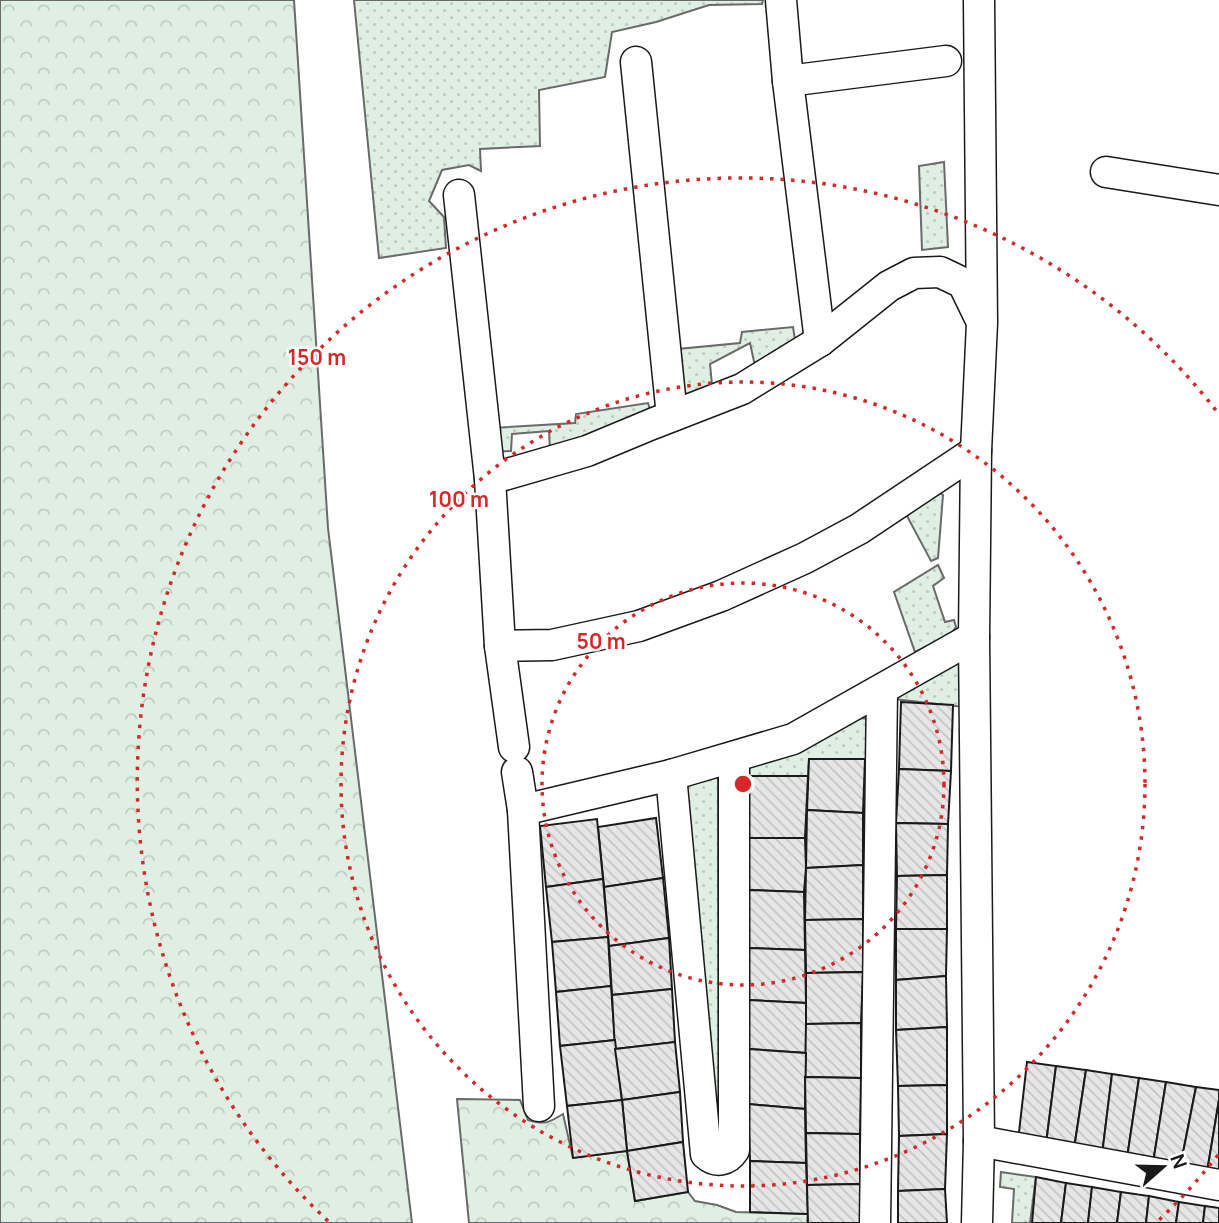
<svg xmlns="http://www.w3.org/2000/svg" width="1219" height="1223" font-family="Manrope,sans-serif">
<defs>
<pattern id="forest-crowns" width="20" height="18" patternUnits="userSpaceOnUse" patternTransform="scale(1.75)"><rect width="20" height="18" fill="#e0efe3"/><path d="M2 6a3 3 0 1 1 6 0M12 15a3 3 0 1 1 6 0" fill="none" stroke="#c0ccc2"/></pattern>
<pattern id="garden-dots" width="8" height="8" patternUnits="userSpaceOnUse" patternTransform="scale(1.75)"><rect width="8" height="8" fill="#e0efe3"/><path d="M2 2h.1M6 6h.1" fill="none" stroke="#c0ccc2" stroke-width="1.8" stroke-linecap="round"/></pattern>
<pattern id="building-back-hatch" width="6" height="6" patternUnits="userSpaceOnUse" patternTransform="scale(1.75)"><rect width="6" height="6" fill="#e6e6e6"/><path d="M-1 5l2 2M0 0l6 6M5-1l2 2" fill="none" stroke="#c5c5c5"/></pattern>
</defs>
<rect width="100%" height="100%" fill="#fff"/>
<g fill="url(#forest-crowns)" stroke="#6a6a6a" stroke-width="2">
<path d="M0,0H294L328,528L412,1223H0Z"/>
<path d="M457,1099L520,1100L528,1120C546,1125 548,1123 563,1114L573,1158L627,1151L635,1201L688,1192L695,1201L717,1205L736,1212L808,1214L807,1223H469Z"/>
</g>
<g fill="url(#garden-dots)" stroke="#6a6a6a" stroke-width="2">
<path d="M354,0H763L762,4L709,5L656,22L612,32L605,77L539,90L540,146L480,149L481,171L469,165L442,170L429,201L444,217L446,248L379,258Z"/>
<path d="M944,162L948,247L922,250L919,166Z"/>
<path d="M793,327L795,340L755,366L750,343L710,364L712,385L688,396L682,390L678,349L740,343L742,332Z"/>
<path d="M648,403L652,416L550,451L549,431L512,434L511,451L495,452L493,428L575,423L576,414Z"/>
<path d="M936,490L943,495L938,558L931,561L907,516L930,493Z"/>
<path d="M938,565L944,578L933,586L945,622L954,620L956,627L950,635L915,652L894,592Z"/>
<path d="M963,658V707L894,699Z"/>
<path d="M860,718L870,719L874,758L865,759H809L808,776H747L744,763Z"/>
<path d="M714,776L718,779L719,1103L716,1133L685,784Z"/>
<path d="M1001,1172L1036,1177L1030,1223H1012L1014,1189L1000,1187Z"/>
</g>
<g fill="url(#building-back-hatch)" stroke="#1a1a1a" stroke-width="2">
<path d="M901,702L953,705L951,771L899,769Z"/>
<path d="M809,759H865L863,813L807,810Z"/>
<path d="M899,769L951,771L948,824L896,823Z"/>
<path d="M747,776H808L805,838H748Z"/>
<path d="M807,810L863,813V865L806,868Z"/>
<path d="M656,818L663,878L604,887L598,827Z"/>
<path d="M597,819L603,879L546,887L540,826Z"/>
<path d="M896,823L948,824L947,875L897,876Z"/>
<path d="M748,838H805L806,868L804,892L748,890Z"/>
<path d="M863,865V919L805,920L806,868Z"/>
<path d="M947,875V929H896L897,876Z"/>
<path d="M663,878L669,938L609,946L604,887Z"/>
<path d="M603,879L608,937L552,942L546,887Z"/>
<path d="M748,890L804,892L805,950L747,948Z"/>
<path d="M863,919V972L806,973L805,920Z"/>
<path d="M896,929H947L946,976L896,980Z"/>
<path d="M608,937L611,986L556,992L552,942Z"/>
<path d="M669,938L672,989L612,995L609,946Z"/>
<path d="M747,948L805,950L806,1003L747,1000Z"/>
<path d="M863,972L861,1023L806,1024V973Z"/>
<path d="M946,976L947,1027L896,1030V980Z"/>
<path d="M611,986L615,1040L560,1046L556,992Z"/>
<path d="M672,989L675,1042L615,1049L612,995Z"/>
<path d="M747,1000L806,1003V1053L748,1049Z"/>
<path d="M861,1023V1078L805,1077L806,1024Z"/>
<path d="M947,1027V1085L898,1086L896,1030Z"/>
<path d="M615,1040L622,1100L567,1106L560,1046Z"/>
<path d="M675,1042L680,1092L622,1100L615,1049Z"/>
<path d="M748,1049L806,1053L805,1109L748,1104Z"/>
<path d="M1027,1062L1056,1066L1046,1144L1018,1141Z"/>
<path d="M1056,1066L1086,1070L1074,1149L1046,1144Z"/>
<path d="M1086,1070L1112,1074L1102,1155L1074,1149Z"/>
<path d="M1112,1074L1139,1078L1127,1158L1102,1155Z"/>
<path d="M805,1077L861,1078L860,1134L806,1133Z"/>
<path d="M1139,1078L1166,1082L1153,1163L1127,1158Z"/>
<path d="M1166,1082L1196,1087L1180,1168L1153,1163Z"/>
<path d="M947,1085V1134L899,1136L898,1086Z"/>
<path d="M1196,1087L1219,1090V1100L1207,1172L1180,1168Z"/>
<path d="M680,1092L683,1142L627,1151L622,1100Z"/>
<path d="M622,1100L627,1151L573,1158L567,1106Z"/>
<path d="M1219,1100V1173L1207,1172Z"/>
<path d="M748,1104L805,1109L806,1163L750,1161Z"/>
<path d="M806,1133L860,1134V1184L807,1185Z"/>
<path d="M947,1134L945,1189L898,1191L899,1136Z"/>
<path d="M683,1142L688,1192L635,1201L627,1151Z"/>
<path d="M750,1161L806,1163L808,1214L750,1212Z"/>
<path d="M1036,1177L1066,1183L1061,1223H1032Z"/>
<path d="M1066,1183L1092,1187L1088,1223H1061Z"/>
<path d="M860,1184V1223H808L807,1185Z"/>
<path d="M1092,1187L1121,1192L1117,1223H1088Z"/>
<path d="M945,1189L947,1223H898V1191Z"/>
<path d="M1121,1192L1149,1196L1146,1223H1117Z"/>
<path d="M1149,1196L1179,1202L1176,1223H1146Z"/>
<path d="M1179,1202L1205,1206L1203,1223H1176Z"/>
<path d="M1205,1206L1219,1208V1223H1203Z"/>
</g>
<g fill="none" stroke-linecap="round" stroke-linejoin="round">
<defs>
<g id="minor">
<path d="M781,0L788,81L820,341"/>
<path d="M636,62L672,416"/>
<path d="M788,81L946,61"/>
<path d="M1106,172L1219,190"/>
<path d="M459,195L490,479L500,646L514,747"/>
<path d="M490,479L587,451L652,424L742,389L820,341L889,286L914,273L940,272L963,283L979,316"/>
<path d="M500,646L552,645L639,626L721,596L805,558L859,529L976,451"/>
<path d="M517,772L523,810L539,1106"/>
<path d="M671,775L706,1154C716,1163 727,1161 734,1150V757"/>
<path d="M523,810L671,775L793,739L974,637"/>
<path d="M979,1141L1219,1185"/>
<path d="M875,1223L882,690"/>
<path d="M977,1223L979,1141L974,637L976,451L982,323L979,0"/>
</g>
</defs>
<use href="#minor" stroke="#1a1a1a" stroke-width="33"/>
<use href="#minor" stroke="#fff" stroke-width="30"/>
</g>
<g fill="none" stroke="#d62828" stroke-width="3.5" stroke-dasharray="3.5 7">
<circle cx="743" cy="784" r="201"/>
<circle cx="743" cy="784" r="402"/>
<path d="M1218 1155A603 603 0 0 1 1158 1221M328 1221A603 603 0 1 1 1218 413"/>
</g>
<circle cx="743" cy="784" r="10" fill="#d62828" stroke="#fff" stroke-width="3.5"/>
<g font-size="21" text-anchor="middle" font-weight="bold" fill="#d62828" stroke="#fff" stroke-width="5" stroke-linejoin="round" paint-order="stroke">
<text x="317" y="365">150 m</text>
<text x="459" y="507">100 m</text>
<text x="601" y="649">50 m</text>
</g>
<g transform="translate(1163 1167) rotate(70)" stroke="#ffffff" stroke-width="5" paint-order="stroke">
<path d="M0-5L12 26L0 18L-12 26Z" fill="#1a1a1a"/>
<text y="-10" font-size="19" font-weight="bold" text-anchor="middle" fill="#1a1a1a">N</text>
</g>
</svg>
